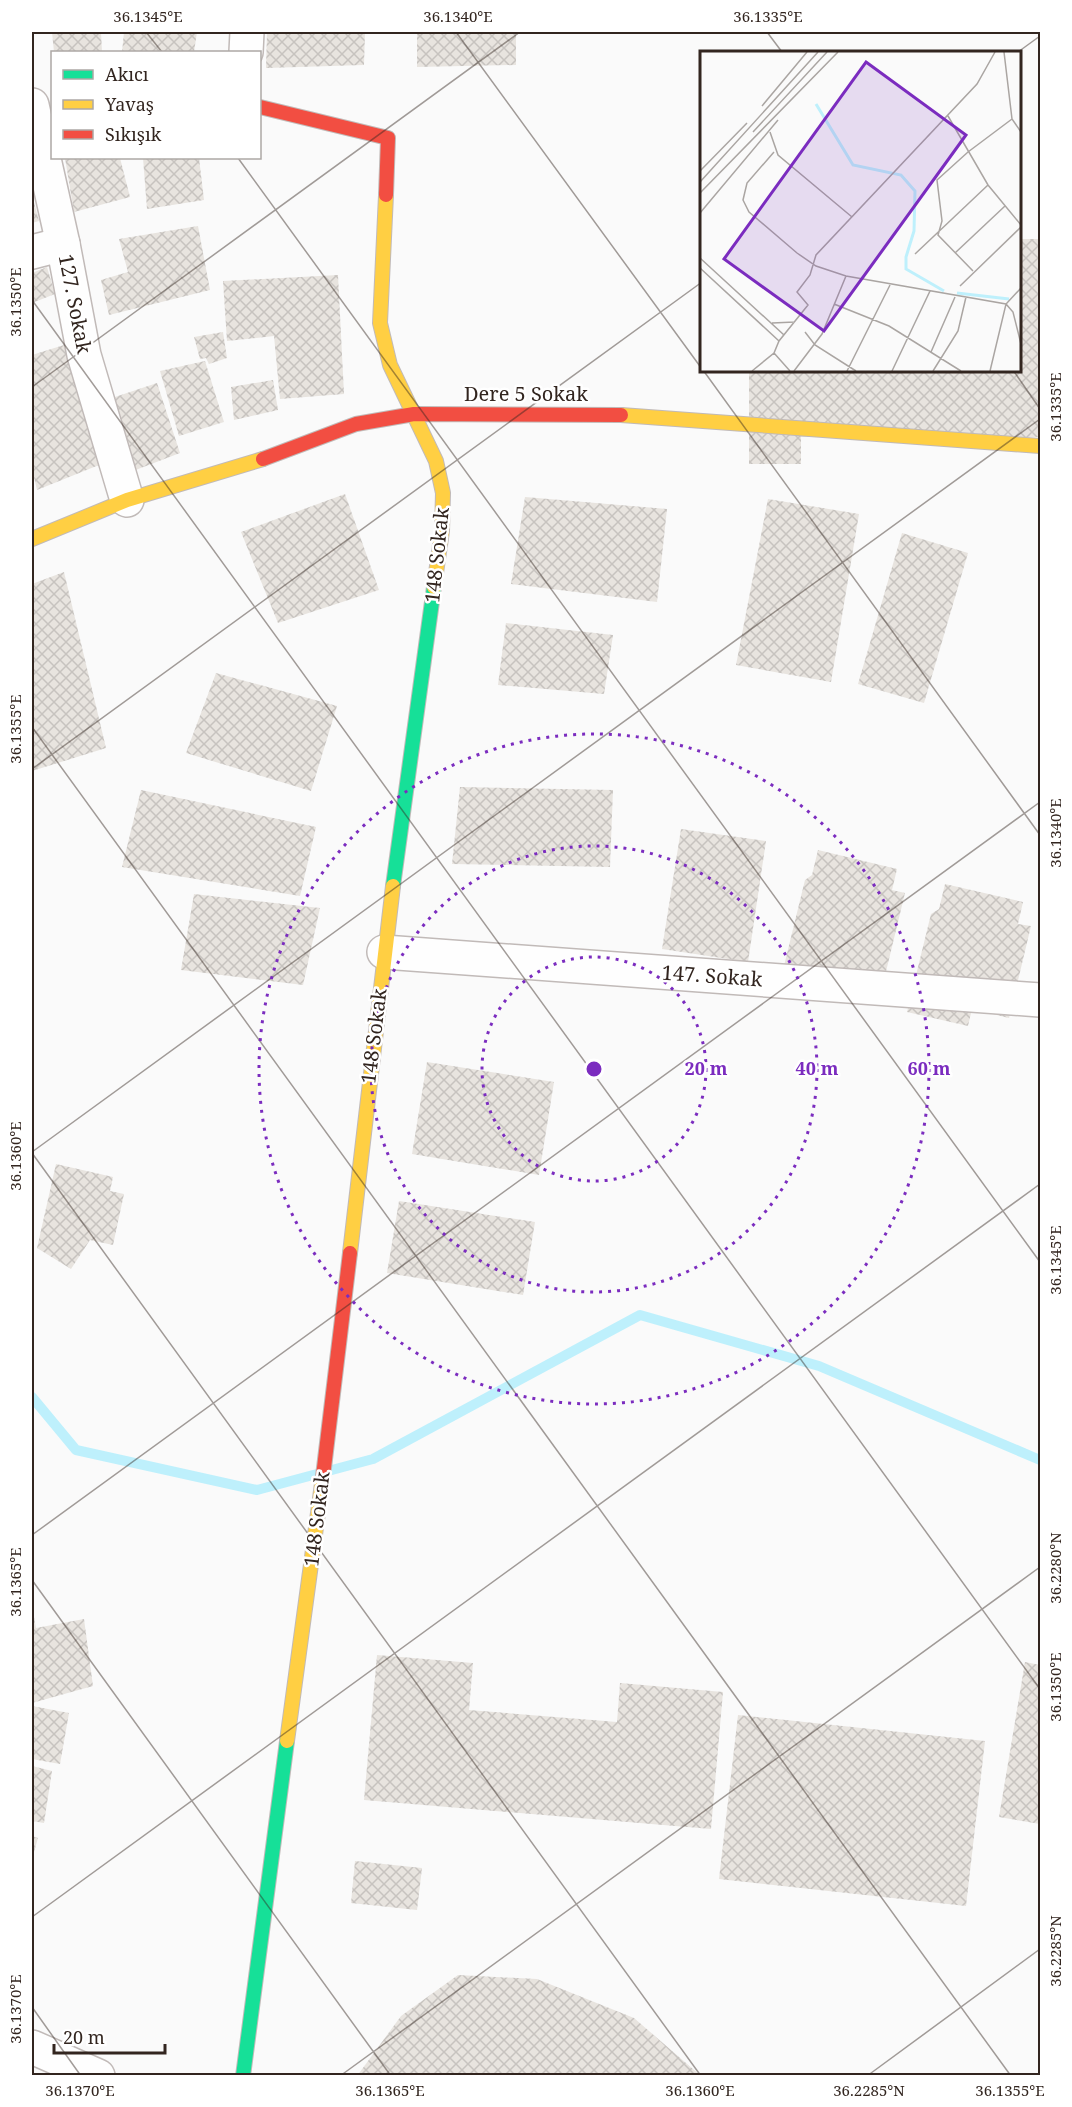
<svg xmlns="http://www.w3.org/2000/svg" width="1072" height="2107" font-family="'Noto Serif',serif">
<defs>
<pattern id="building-cross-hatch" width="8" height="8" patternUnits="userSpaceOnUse" patternTransform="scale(1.5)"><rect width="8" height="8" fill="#e8e4df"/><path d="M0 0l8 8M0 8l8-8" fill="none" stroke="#c7c3bf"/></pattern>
</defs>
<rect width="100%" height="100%" fill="#fafafa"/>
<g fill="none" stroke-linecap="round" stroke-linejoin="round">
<path stroke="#bef0fc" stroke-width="10" d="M32,1397L76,1450L257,1490L373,1459L640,1315L819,1366L1040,1460"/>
</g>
<g fill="url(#building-cross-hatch)">
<path d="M52,32H101L102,52H54Z"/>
<path d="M124,32H197L194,52H122Z"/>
<path d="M267,32H365L364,65L266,68Z"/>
<path d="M417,32H516V65L417,67Z"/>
<path d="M65,158H120L130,197L74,212Z"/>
<path d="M143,158H199L204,200L147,209Z"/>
<path d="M32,195L39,221L32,223Z"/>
<path d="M198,226L210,290L109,315L101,280L128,272L119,239Z"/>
<path d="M1020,239H1040V437H801V464H749V370H1020Z"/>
<path d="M47,267L55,294L32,303V273Z"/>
<path d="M338,275L344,394L280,399L274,336L227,341L223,281Z"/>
<path d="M223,332L227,358L209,364L206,358L200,359L194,337Z"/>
<path d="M64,345L99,465L37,490L32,469V355Z"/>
<path d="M205,361L224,422L179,436L160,371Z"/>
<path d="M273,380L278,410L234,420L231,387Z"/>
<path d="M157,383L180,453L133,471L109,399Z"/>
<path d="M345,494L379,590L278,623L241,532Z"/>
<path d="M525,497L667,509L657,602L511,584Z"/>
<path d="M768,499L859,514L831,682L736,665Z"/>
<path d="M902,533L968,553L924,703L858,684Z"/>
<path d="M64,572L106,748L32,771V584Z"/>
<path d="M506,623L613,635L604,694L498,685Z"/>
<path d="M216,673L337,706L311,791L186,753Z"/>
<path d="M460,787L613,790L610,867L452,864Z"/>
<path d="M141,790L316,827L300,896L122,867Z"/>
<path d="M681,829L766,841L748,962L662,949Z"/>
<path d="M818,850L897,869L892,890L905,893L883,984L781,978L805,880L812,875Z"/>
<path d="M945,884L1023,902L1018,924L1031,926L1009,1018L972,1009L968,1026L907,1012L931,914L939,909Z"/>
<path d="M194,894L320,908L303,985L181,970Z"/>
<path d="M427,1062L554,1082L539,1175L412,1154Z"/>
<path d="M56,1164L113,1177L110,1191L124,1194L113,1245L90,1240L71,1269L37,1248Z"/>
<path d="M399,1201L535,1222L523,1295L387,1273Z"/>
<path d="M32,1606L36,1628L84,1619L93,1686L32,1703Z"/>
<path d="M377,1655L473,1663L469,1710L617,1722L620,1683L723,1692L711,1829L364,1800Z"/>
<path d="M1025,1662L1040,1665V1824L999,1817Z"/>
<path d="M32,1706L69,1713L60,1764L32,1759Z"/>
<path d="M738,1715L985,1741L966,1906L719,1879Z"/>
<path d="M32,1766L52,1771L44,1823L32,1821Z"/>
<path d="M32,1836L38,1838L32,1859Z"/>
<path d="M355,1861L422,1868L417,1910L351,1903Z"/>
<path d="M458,1975L537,1979L634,2018L701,2076H357L401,2016Z"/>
</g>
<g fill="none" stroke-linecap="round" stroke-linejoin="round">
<defs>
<g id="street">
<path d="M246,52L247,32"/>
<path d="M32,105L63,244L84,355L127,500"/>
<path d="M32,252L63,244"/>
<path d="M384,952L1040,1000"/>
<path d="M32,2047L98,2076"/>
</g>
<g id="fast">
<path d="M393,886L434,587"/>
<path d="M243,2076L287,1741"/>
</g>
<g id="slow">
<path d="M386,195L380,323L390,365L436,461L443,493L442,531L434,587"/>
<path d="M621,415L1040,446"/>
<path d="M32,539L127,500L263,459"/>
<path d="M350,1253L393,886"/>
<path d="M287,1741L323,1476"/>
</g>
<g id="jam">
<path d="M260,107L388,138L386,195"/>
<path d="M263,459L356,424L414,414L621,415"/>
<path d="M323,1476L350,1253"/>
</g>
</defs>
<use href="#street" stroke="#c1bab8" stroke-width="36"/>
<use href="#fast" stroke="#c1bab8" stroke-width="16"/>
<use href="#slow" stroke="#c1bab8" stroke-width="16"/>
<use href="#jam" stroke="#c1bab8" stroke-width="16"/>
<use href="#street" stroke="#fefefe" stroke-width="33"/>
<use href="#fast" stroke="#16e098" stroke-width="14"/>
<use href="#slow" stroke="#ffcf43" stroke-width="14"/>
<use href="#jam" stroke="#f24e42" stroke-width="14"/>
</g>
<path fill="none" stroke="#32251f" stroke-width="1.5" stroke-opacity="0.45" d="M146,32L162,52M456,32L702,369M767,32L782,52M1018,52L1040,36M238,158L1040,1262M32,300L1040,1689M703,370L1040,835M1013,370L1040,409M32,387L520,32M32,727L1011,2076M32,769L702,282M32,1152L1040,419M32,1153L701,2076M32,1535L1040,802M32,1580L391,2076M32,1917L1040,1184M32,2007L81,2076M340,2076L1040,1567M867,2076L1040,1949"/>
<g fill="none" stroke="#7b2cbf" stroke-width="3" stroke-dasharray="3 6">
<circle cx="594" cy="1069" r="112"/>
<circle cx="594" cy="1069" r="223"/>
<circle cx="594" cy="1069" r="335"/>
</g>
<g text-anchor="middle" stroke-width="5" stroke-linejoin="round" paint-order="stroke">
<g font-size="20" fill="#32251f" stroke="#fff">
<text transform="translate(75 304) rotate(79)" y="7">127. Sokak</text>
<text x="526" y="401">Dere 5 Sokak</text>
<text transform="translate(437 555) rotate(-84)" y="7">148 Sokak</text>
<text transform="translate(712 976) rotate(4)" y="7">147. Sokak</text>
<text transform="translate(374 1036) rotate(-83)" y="7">148 Sokak</text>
<text transform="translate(317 1519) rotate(-83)" y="7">148 Sokak</text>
</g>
</g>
<g transform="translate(700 51)">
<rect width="321" height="321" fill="#fafafa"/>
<path fill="none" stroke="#bef0fc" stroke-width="3" d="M116,53L153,114L201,124L215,140L214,180L206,206V218L244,240M257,242L309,248"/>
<path fill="none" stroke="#aaa5a2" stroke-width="1.5" d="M304,1L312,68L321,81M62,55L107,1M248,65L288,134L321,174M53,81L127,1M70,81L78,104L152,166M74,101L47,132L43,149L49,161L97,202L116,215L146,225L306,253L313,261L321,293M0,120L47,72M0,131L118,1M0,142L138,1M0,162L78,69M255,202L305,155M215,203L288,134M0,207L84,284M0,217L79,290M273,220L238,184L242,170L237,129L268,101L312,68M260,235L321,176M134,253L189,275L261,320M72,272L95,271M105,281L115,294L156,320M231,301L255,246M74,302L90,320M52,320L74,302L79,290L108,254L97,241L110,224L116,204L277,33L295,1M94,320L122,283L146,225M147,320L190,234M192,320L230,240M233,320L258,280L266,246M290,320L306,253L321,237"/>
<path fill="#7b2cbf" fill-opacity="0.15" stroke="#7b2cbf" stroke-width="3" d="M166,11L266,84L124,280L24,208Z"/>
<rect width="321" height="321" fill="none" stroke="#32251f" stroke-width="3"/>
</g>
<circle cx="594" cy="1069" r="9" fill="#7b2cbf" stroke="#fff" stroke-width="3"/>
<g font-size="18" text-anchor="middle" font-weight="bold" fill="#7b2cbf" stroke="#fff" stroke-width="5" stroke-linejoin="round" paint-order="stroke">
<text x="706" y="1075">20 m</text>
<text x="817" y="1075">40 m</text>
<text x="929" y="1075">60 m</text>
</g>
<rect width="1072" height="2107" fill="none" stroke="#ffffff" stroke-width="66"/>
<rect x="51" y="51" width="210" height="108" fill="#ffffff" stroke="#ada8a5" stroke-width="1.5"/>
<rect x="63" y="70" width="30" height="9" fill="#16e098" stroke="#ada8a5" stroke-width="1.5"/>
<text x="105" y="81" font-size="18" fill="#32251f">Akıcı</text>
<rect x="63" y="100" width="30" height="9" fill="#ffcf43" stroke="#ada8a5" stroke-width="1.5"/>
<text x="105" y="111" font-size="18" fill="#32251f">Yavaş</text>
<rect x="63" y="130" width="30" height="9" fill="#f24e42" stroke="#ada8a5" stroke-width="1.5"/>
<text x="105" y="141" font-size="18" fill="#32251f">Sıkışık</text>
<path d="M54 2044v9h111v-9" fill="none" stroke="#32251f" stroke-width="3"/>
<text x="63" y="2044" font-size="18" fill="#32251f" stroke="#ffffff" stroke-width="4.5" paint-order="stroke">20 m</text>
<rect x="33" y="33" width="1006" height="2041" fill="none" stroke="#32251f" stroke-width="2"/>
<g font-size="15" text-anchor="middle" fill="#32251f">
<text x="148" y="22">36.1345°E</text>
<text x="458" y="22">36.1340°E</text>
<text x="768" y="22">36.1335°E</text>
<text transform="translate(16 302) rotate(-90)" y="5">36.1350°E</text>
<text transform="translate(1056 407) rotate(-90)" y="5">36.1335°E</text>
<text transform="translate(16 729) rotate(-90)" y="5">36.1355°E</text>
<text transform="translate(1056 833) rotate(-90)" y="5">36.1340°E</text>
<text transform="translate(16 1156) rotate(-90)" y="5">36.1360°E</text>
<text transform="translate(1056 1260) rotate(-90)" y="5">36.1345°E</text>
<text transform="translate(1056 1568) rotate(-90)" y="5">36.2280°N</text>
<text transform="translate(16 1582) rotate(-90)" y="5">36.1365°E</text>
<text transform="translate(1056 1687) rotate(-90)" y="5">36.1350°E</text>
<text transform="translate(1056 1951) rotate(-90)" y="5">36.2285°N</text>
<text transform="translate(16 2009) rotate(-90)" y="5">36.1370°E</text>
<text x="80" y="2096">36.1370°E</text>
<text x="390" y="2096">36.1365°E</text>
<text x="700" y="2096">36.1360°E</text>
<text x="869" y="2096">36.2285°N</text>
<text x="1010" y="2096">36.1355°E</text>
</g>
</svg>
